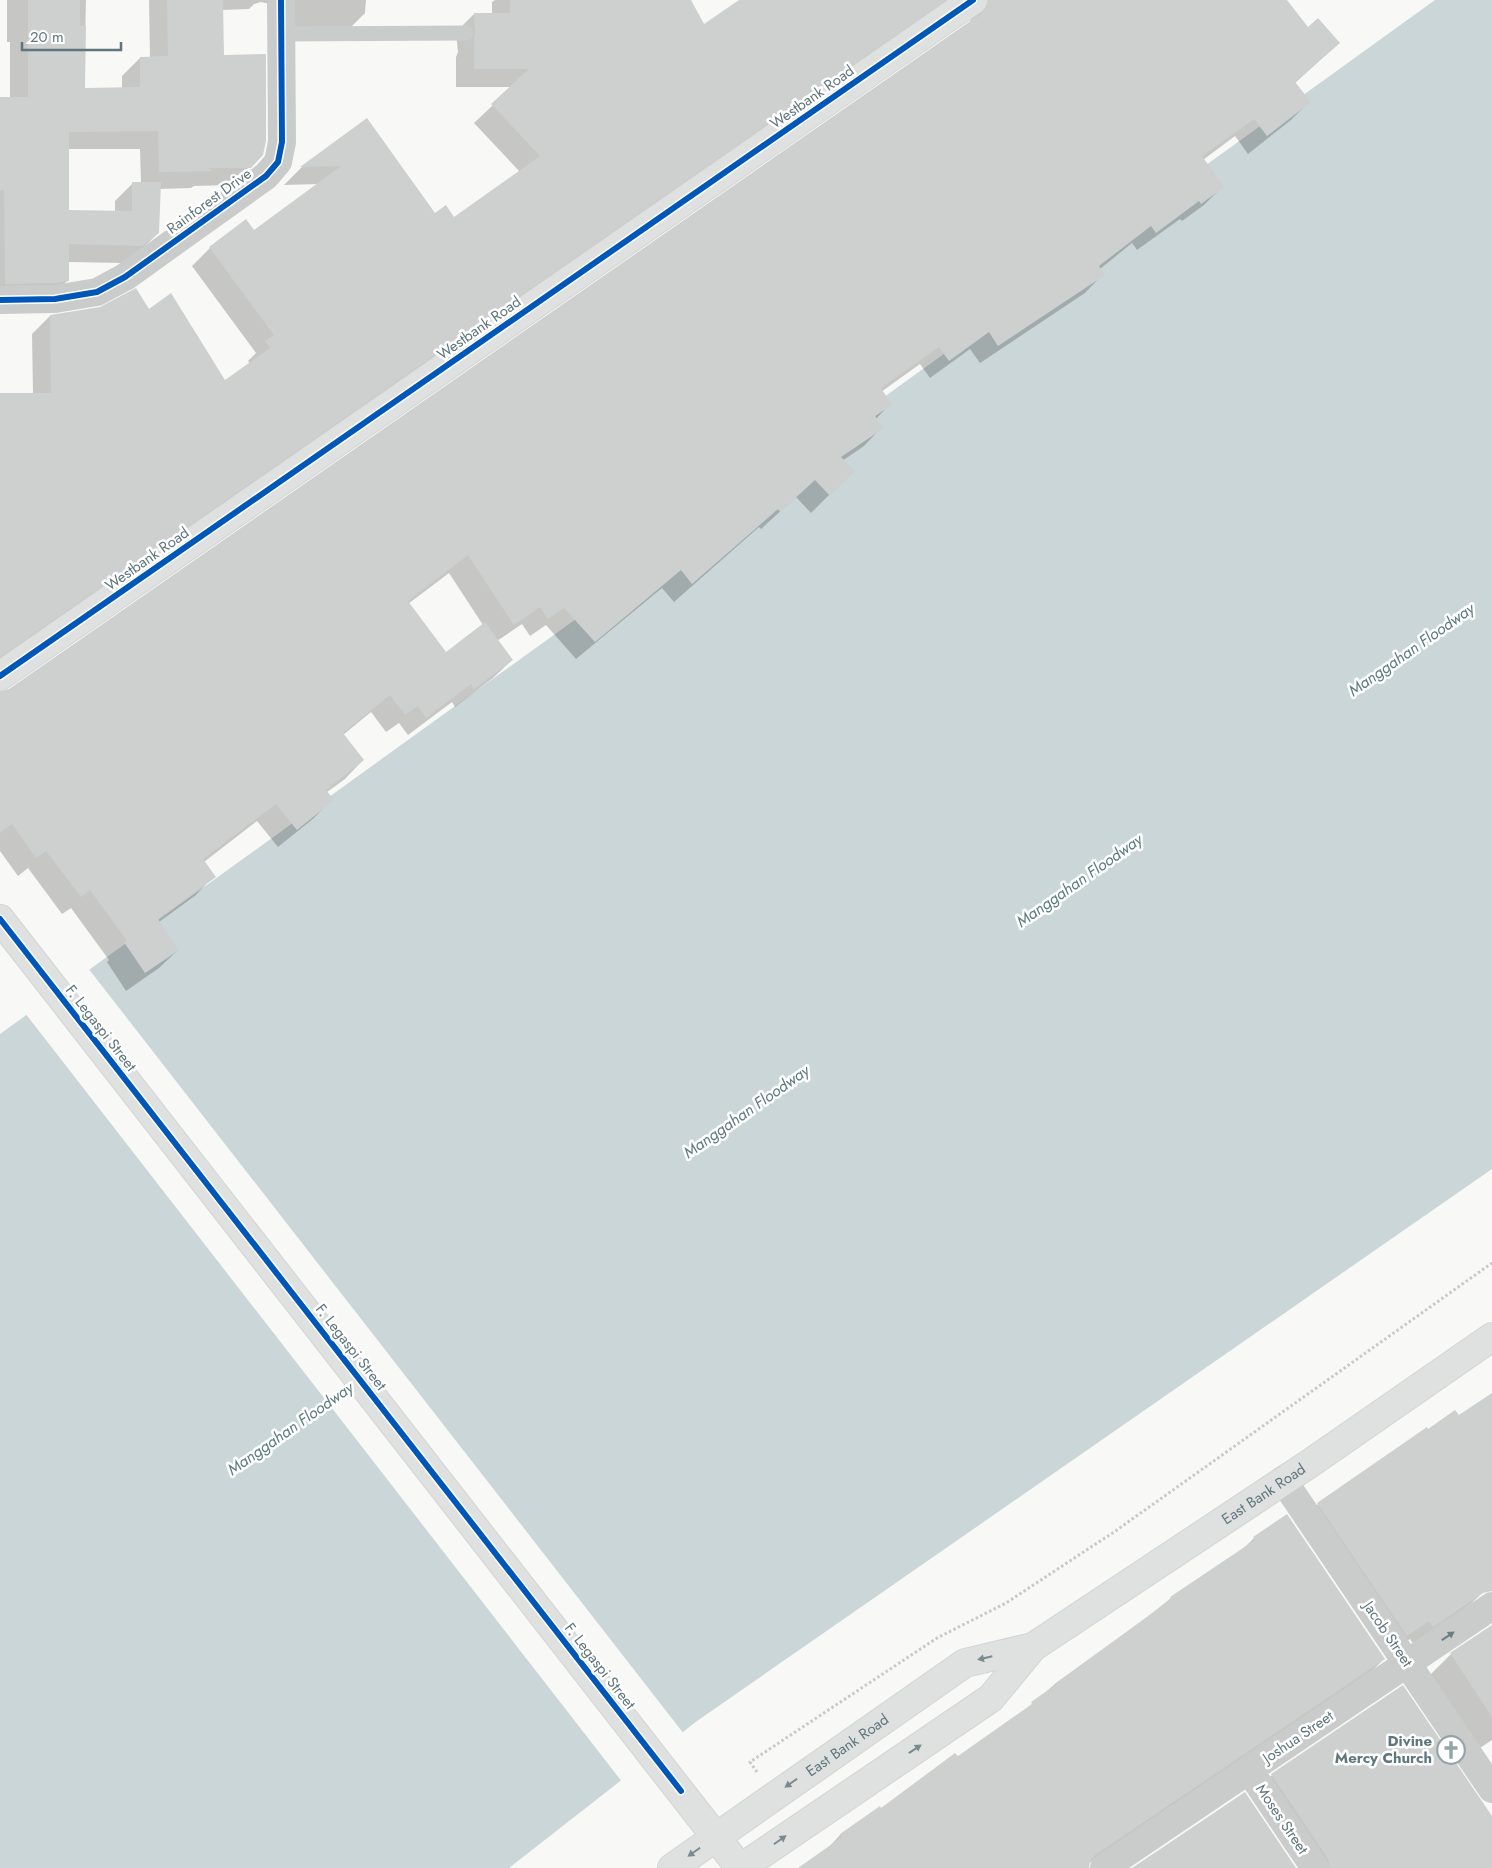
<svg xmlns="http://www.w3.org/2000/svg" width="1492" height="1868" font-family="Jost,sans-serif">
<rect width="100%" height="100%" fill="#f8f8f7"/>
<path fill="#cad6d7" d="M1435,0H1492V1169L697,1721L509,1868H0V1034Z"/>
<path fill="#f8f8f7" d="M88,968L684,1734L623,1783L25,1013Z"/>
<g fill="#0003" fill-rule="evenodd">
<path d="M7,0H86L84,89H122V76L140,58H150L149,0H366L365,13L347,31L293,30L270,4L261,2L254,4L249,9L222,10L223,56L262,154L231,185L194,186L191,188L159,189L158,233L140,251L123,263L68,262V280L50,299L0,302V98H10V42H7ZM68,149H140L141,183H133L115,201V212L68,211Z"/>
<path d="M495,0H669L704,25L753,0H1286L1308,29L1339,43L1294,84L1309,102L1291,120L1248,154L1235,136L1203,160L1222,187L1204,205L1182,221L1180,219L1137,250L1132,243L1100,269L1103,274L1085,293L980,363L970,349L930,378L920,364L881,392L890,404L876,419L882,427L864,446L842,461L853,471L811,513L796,497L761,529L759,527L674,602L662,588L576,659L546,625L530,636L522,624L497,641L512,660L493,678L455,707L452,702L408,735L399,723L386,732L371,712L343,735L363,760L345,779L327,792L332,799L314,818L278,847L257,821L204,862L214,876L196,895L159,922L178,950L159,968L126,991L107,962L109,960L71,908L62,914L28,868L18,876L0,851V693L9,690L970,23L971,18L0,661V394H33L32,334L50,316L149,311L225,382L250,364L248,361L256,353L192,266L210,248L246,221L254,232L319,184L284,185L301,168L367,120L435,214L454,219L520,172L474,123L512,87H456V57L458,52L456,32L474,14H492V2ZM449,573L483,625L446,653L408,604Z"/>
<path d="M1492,1394V1578L1481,1594L1462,1612L1414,1645L1410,1639L1389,1654L1299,1522L1318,1504L1427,1431L1458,1416Z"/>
<path d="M1254,1538L1384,1659L1368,1675L1088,1864L1087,1868H800L827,1849L840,1835L879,1808L881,1810L1022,1713L1056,1683L1144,1620L1171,1598L1243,1549Z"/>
<path d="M1492,1626V1740L1474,1752L1426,1679L1451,1654Z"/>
<path d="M1403,1687L1492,1822V1868H1307L1255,1791L1272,1775Z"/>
</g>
<g fill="#ced0d0">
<path d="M28,0H80V26H86L85,88L140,87V57L168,56L167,0H223L224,55L266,54V141L263,155L251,168H209L211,171L159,172L158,131L69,132V210L132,211V182H161L159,233L142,246L69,244V281L54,283L5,284L4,190L0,191V97H28Z"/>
<path d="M510,0H691L704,24L739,0H946L0,657V393H51L50,315L100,307L136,288L149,309L171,293L225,380L270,348L265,341L274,335L209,247L246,219L254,230L341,166L300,167L367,118L435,213L446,205L454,217L540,156L491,104L529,69H474V38L475,33L474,13H510Z"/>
<path d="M988,0H1287L1308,27L1318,18L1340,43L1295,82L1311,102L1267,136L1254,119L1202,156L1224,187L1201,204L1199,201L1156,233L1151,226L1099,266L1105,275L998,346L989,332L949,361L939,347L881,388L892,405L875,416L884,428L841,457L855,471L830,496L815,480L780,512L778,509L692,584L681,570L595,642L564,608L548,619L540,607L514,625L468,555L408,601L446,652L485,622L513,660L474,689L471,684L426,718L418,706L405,715L390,695L343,733L364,760L326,790L334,800L297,830L276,804L203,859L216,877L158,919L179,950L145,973L124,942L127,941L90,890L81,897L46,851L36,858L12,824L0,833V691L9,689L982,13L987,7Z"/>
<path d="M1492,1393V1591L1483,1593L1433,1627L1429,1621L1407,1636L1317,1503L1427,1427L1428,1429L1455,1410L1459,1415Z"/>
<path d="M1287,1514L1385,1659L1095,1855L1090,1861L1089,1868H798L842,1837L840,1834L880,1806L881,1808L955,1753L958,1756L1032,1704L1031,1702L1057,1684L1056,1683L1144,1619L1171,1599L1170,1597L1255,1540L1253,1537Z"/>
<path d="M1492,1625V1717L1450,1653Z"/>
<path d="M1403,1685L1492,1816V1868H1330L1328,1859L1271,1774Z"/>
<path d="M1245,1792L1296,1868H1132Z"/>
</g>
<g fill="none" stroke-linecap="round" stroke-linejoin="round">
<defs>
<g id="secondary">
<path d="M0,676L973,0"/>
<path d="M0,919L740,1868"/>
<path id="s1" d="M672,1868L965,1663L1033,1647"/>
<path id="s2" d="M741,1868L991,1698L1033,1647L1309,1464L1492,1337"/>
</g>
</defs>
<use href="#secondary" stroke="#d3d5d5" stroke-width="30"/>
<path stroke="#c8caca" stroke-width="3" stroke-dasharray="2.5 2.5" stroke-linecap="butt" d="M757,1772L750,1762L937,1638L1006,1603L1114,1532L1492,1263"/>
<path stroke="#cacccc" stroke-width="15" d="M281,34L466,33"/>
<g stroke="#cacccc" stroke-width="28">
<path d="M0,300L55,299L97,292L125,277L266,176L278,162L282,142L281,0"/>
<path d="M1283,1480L1492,1789"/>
<path d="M1249,1770L1315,1868"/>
<path d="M1104,1868L1492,1606"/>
</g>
<use href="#secondary" stroke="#dfe0e0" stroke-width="28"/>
<defs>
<g id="cycleway">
<path d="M0,300L55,299L97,292L125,277L266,176L278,162L282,142L281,0"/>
<path d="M0,676L973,0"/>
<path d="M0,919L681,1791"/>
</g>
</defs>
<use href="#cycleway" stroke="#fff" stroke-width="9"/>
<use href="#cycleway" stroke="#0057b8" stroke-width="6"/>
</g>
<defs><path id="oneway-solid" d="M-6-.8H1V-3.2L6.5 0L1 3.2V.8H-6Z" transform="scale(1.25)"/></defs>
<use fill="#697f84" href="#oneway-solid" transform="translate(1448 1636) rotate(-34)"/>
<g fill="#788b90">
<use href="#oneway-solid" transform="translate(985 1658) rotate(167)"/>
<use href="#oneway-solid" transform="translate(915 1749) rotate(-34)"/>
<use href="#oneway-solid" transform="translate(791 1783) rotate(145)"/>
<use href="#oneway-solid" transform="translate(780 1840) rotate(-35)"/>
<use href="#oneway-solid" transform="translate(694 1852) rotate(145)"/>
</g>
<defs>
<symbol id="church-ring" viewBox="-11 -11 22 22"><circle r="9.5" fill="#fff" stroke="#94a4a7" stroke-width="1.5"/><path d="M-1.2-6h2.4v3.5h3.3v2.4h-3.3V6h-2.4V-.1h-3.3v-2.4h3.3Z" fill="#94a4a7"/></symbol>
</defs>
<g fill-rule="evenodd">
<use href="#church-ring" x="1435" y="1734" width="32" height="32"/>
</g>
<g text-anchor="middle" stroke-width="5" stroke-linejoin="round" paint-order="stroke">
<g font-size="15" fill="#5e767c" stroke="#fff">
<text transform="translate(812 97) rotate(-35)" y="5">Westbank Road</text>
<text transform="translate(209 201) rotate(-36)" y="5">Rainforest Drive</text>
<text transform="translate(479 328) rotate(-35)" y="5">Westbank Road</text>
<text transform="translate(147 559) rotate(-35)" y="5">Westbank Road</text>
<text transform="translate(101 1028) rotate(52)" y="5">F. Legaspi Street</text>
<text transform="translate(351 1347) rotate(52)" y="5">F. Legaspi Street</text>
<text dy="5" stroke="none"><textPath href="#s2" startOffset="645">East Bank Road</textPath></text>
<text transform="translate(1388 1634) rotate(56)" y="5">Jacob Street</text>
<text transform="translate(600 1666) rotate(52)" y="5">F. Legaspi Street</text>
<text transform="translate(1298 1737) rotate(-34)" y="5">Joshua Street</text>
<text dy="5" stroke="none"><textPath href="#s1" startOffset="214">East Bank Road</textPath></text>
<text transform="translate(1282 1819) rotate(56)" y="5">Moses Street</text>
</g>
<g font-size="15" font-weight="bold" fill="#5e767c" stroke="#fff" text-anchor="end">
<text x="1432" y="1746">Divine<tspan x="1432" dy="17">Mercy Church</tspan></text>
</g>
<g font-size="16" font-style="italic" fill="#5e7b7c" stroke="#fff">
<text transform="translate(1411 649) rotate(-35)" y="6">Manggahan Floodway</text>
<text transform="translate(1079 880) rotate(-35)" y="6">Manggahan Floodway</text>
<text transform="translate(746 1111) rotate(-35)" y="6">Manggahan Floodway</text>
<text transform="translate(290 1428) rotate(-35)" y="6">Manggahan Floodway</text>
</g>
</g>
<path d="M22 42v8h99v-8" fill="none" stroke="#5e767c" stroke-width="2.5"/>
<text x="30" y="42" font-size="15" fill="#5e767c" stroke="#ffffff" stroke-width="4" paint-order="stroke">20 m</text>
</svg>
